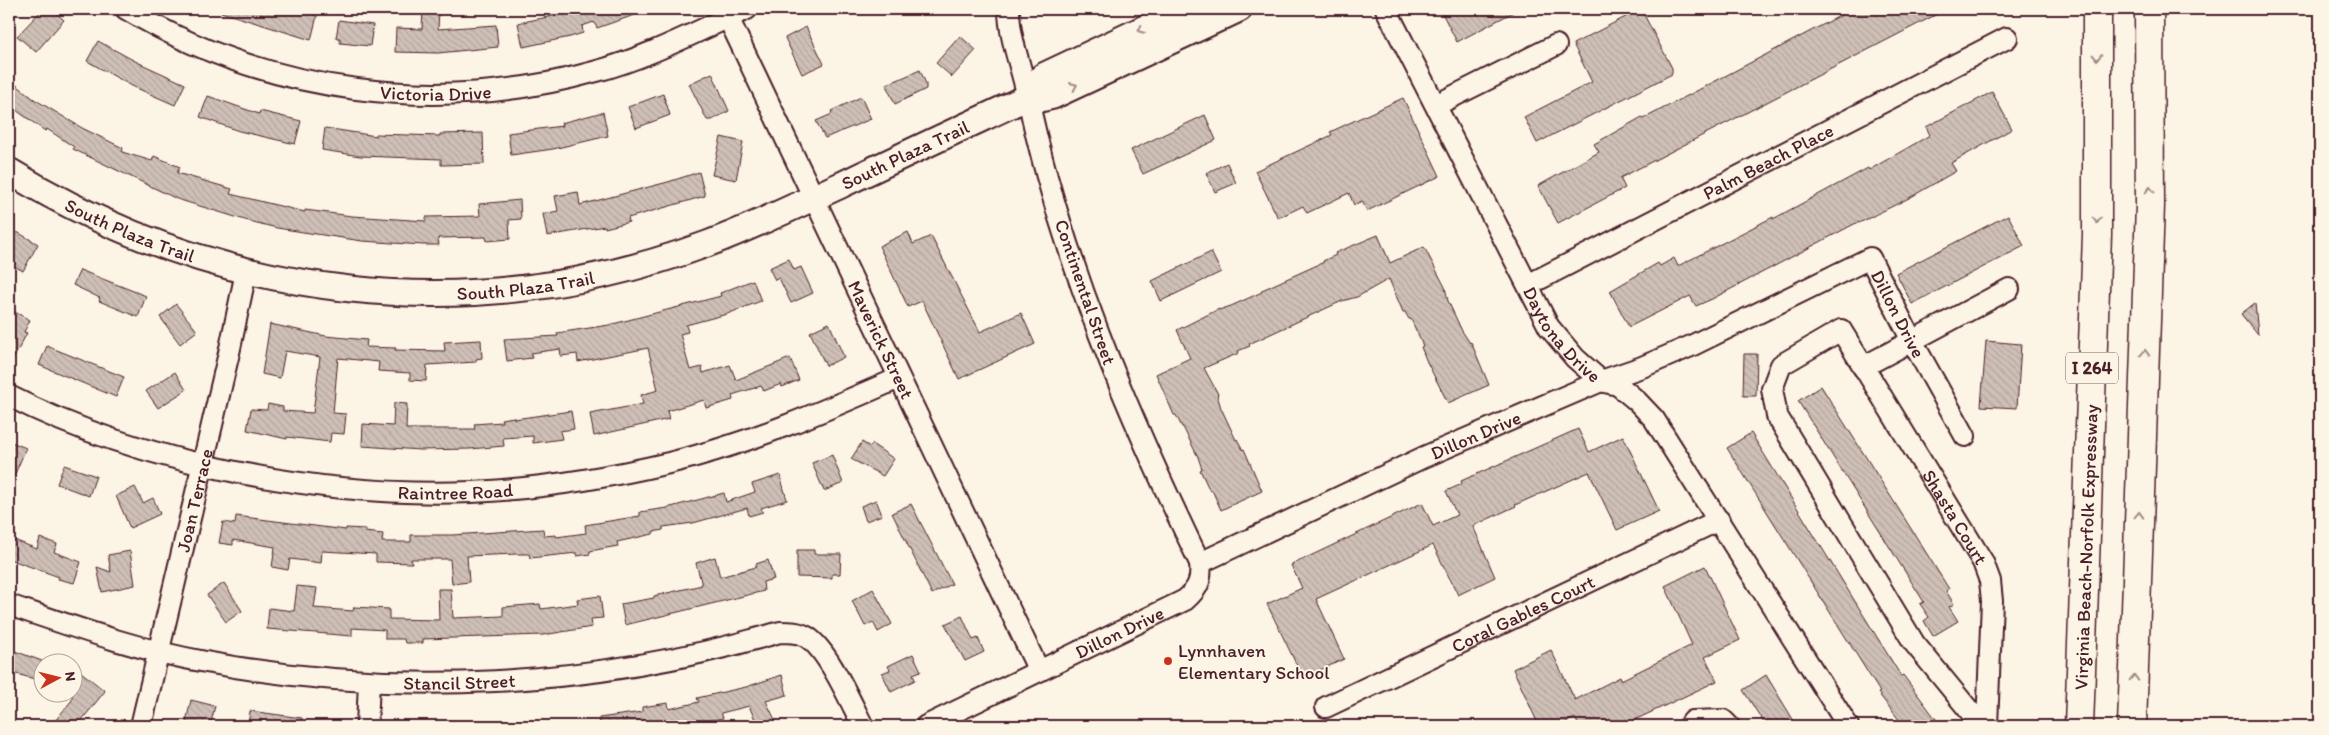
<svg xmlns="http://www.w3.org/2000/svg" width="2329" height="735" font-family="Itim,sans-serif">
<defs>
<pattern id="building-back-hatch" width="6" height="6" patternUnits="userSpaceOnUse" patternTransform="scale(1.25)"><rect width="6" height="6" fill="#cfc0b7"/><path d="M-1 5l2 2M0 0l6 6M5-1l2 2" fill="none" stroke="#b3a59e"/></pattern>
</defs>
<rect width="100%" height="100%" fill="#fcf5e5"/>
<filter id="ink" filterUnits="userSpaceOnUse"><feTurbulence type="fractalNoise" baseFrequency=".02" numOctaves="2"/><feDisplacementMap in="SourceGraphic" scale="10" xChannelSelector="R" yChannelSelector="G"/><feConvolveMatrix kernelMatrix="1 2 1 2 8 2 1 2 1" color-interpolation-filters="sRGB"/></filter>
<g filter="url(#ink)">
<g fill="url(#building-back-hatch)" stroke="#4a1f2b">
<path d="M43,9H51L64,20L36,52L17,36Z"/>
<path d="M222,9H290L317,16L311,40L221,12Z"/>
<path d="M423,9H439L438,29L496,25L498,47L438,53L395,52L396,28L422,29Z"/>
<path d="M577,9H646V11L597,28L594,22L582,26L583,33L570,37L523,47L518,23L578,11Z"/>
<path d="M1440,9H1519L1457,42Z"/>
<path d="M1641,9L1672,68V74L1537,143L1524,117L1592,82L1573,44Z"/>
<path d="M1853,9H1947L1620,178L1625,188L1558,223L1538,186L1599,152L1594,144L1642,117L1643,119Z"/>
<path d="M339,20L373,25L370,46L340,43V38H336Z"/>
<path d="M806,27L824,64L802,74L785,38Z"/>
<path d="M960,36L976,50L952,77L936,63Z"/>
<path d="M98,41L135,61L185,84L175,105L132,86L87,61Z"/>
<path d="M920,70L926,84V89L895,104L886,85Z"/>
<path d="M712,73L729,111L712,120H707L689,84Z"/>
<path d="M9,79L34,99L82,128L123,148L122,152L152,161L154,156L180,167L177,173L232,189L230,194L305,212V210L352,216L426,221V217L480,216L479,204L520,200L521,219L509,220L510,239L487,241L486,237L438,238L439,245H423L362,241L277,228L245,220L177,199L73,149L74,147L47,129L45,131L9,105Z"/>
<path d="M1992,92L2012,129L1951,163L1956,171L1911,197L1859,223L1858,222L1712,299L1696,306L1690,296L1629,327L1610,291L1658,263L1660,266L1674,258L1678,266L1773,217V219L1868,168L1869,170L1930,135L1926,127Z"/>
<path d="M663,94L670,115L636,128L628,107Z"/>
<path d="M208,96L259,114L260,111L301,121L295,144L239,131L200,117Z"/>
<path d="M861,97L871,119L825,138L816,121L832,114L831,111Z"/>
<path d="M1403,98L1440,176L1367,211L1362,201L1354,205L1349,193L1307,213L1303,206L1278,218L1255,171L1332,135L1330,132Z"/>
<path d="M603,112L608,136L553,149L511,155L508,133L562,126L561,123Z"/>
<path d="M1205,115L1216,140L1143,174L1131,150Z"/>
<path d="M325,128L376,136V134L440,136V134L483,133L484,164L441,165V159L360,156L322,150Z"/>
<path d="M721,137L743,142L736,180L712,175Z"/>
<path d="M1227,163L1236,183L1215,192L1206,173Z"/>
<path d="M699,172L705,196L628,218L629,222L605,228V226L547,236L543,214L558,211L555,196L578,192L580,205L668,182Z"/>
<path d="M2008,215L2024,246L1912,304L1896,273Z"/>
<path d="M17,232L38,244L23,271L9,263V246Z"/>
<path d="M908,232L913,244L931,236L980,332L1021,313L1035,344L959,379L922,301L908,307L879,246Z"/>
<path d="M1378,235L1390,263L1424,247L1445,287L1448,301L1462,331L1470,343L1471,342L1489,385L1448,403L1427,362L1421,347L1423,346L1411,319H1409L1405,312H1403L1389,279L1357,297L1342,301L1249,344L1250,346L1238,351L1239,353L1204,368L1218,394L1217,395L1221,408L1236,440L1237,439L1243,450L1244,449L1262,491L1221,510L1212,490L1210,491L1200,470L1202,469L1198,457L1183,427H1182L1176,415H1174L1156,374L1190,358L1177,330L1219,309V310L1231,306L1262,292V290L1324,262L1323,261L1336,255L1335,253Z"/>
<path d="M1211,252L1221,272L1161,301L1152,281Z"/>
<path d="M789,259L794,270L801,267L813,293L791,303L779,278L775,280L769,268Z"/>
<path d="M80,270L146,296L138,317L99,301L100,298L73,285Z"/>
<path d="M753,280L761,301L727,314L686,325L688,332L680,334L690,370L702,367L703,373L730,365L736,380L790,358L799,380L782,387L781,384L764,391L761,386L732,395L733,400L706,408L704,400L667,411L669,419L594,436L590,414L643,404L641,395L658,390L648,348L578,362L577,354L561,356L560,349L531,353L532,358L507,361L504,339L558,336L557,333L609,325L721,296L720,293Z"/>
<path d="M2255,303L2258,335L2241,314Z"/>
<path d="M176,304L197,331L180,344L160,317Z"/>
<path d="M9,309L30,320L24,332L27,333L9,367Z"/>
<path d="M829,323L844,357L826,366L810,332Z"/>
<path d="M270,324L326,336L367,340L366,347L396,348L395,350L445,351L444,342L481,340L482,358L476,359V362L427,365L426,381L410,380V373L378,371L379,362L338,358L333,413L346,414L344,434L331,433L330,442L287,437V439L247,430L251,409L267,410L268,404L283,407V411L313,413L320,357L285,351L280,378L262,374Z"/>
<path d="M1986,341L2021,344L2017,408L1981,406Z"/>
<path d="M47,346L124,377L116,397L39,365Z"/>
<path d="M1744,354H1757L1756,396H1743Z"/>
<path d="M175,372L186,390L158,408L146,391Z"/>
<path d="M1821,386L1949,589L1946,591L1954,604L1949,607L1958,621L1933,636L1924,621L1929,617L1920,604L1924,602L1798,401Z"/>
<path d="M394,403L407,404L406,429H475L474,424L502,422L501,419L514,417V419L571,411L574,429L560,431L562,439L533,443V436L503,438L504,446L470,449L420,450L362,446L363,424L393,426Z"/>
<path d="M1578,429L1589,452L1623,436L1659,511L1617,530L1589,472L1515,505L1516,506L1473,526L1495,577L1458,595L1433,545L1316,599L1344,659L1303,678L1267,604L1302,588L1291,565L1422,503L1433,526L1457,515L1446,491L1462,484L1461,481Z"/>
<path d="M1751,433L1901,676L1903,675L1941,726H1904L1878,693L1880,692L1727,448Z"/>
<path d="M9,441L26,448L9,488Z"/>
<path d="M862,442L870,447L872,444L894,459L883,476L851,459Z"/>
<path d="M832,455L843,483L824,491L812,463Z"/>
<path d="M64,465L96,476L89,496L57,484Z"/>
<path d="M780,475L787,500L761,508L763,512L749,516L747,508L693,523L663,527V530L653,532V534L617,542L618,546L590,551V554L577,556V553L530,558L529,554H517L467,556L469,582L452,584L450,559H411L412,563L376,562V554L322,551L321,563L290,559L288,570L272,567L275,547L233,540V545L219,543L223,522L235,524L236,516L346,530V528L365,529V532L383,534L382,542H411V535H452L543,529L544,536L556,535V537L586,533L585,525L640,516V512L667,508L724,493L726,502L755,492L752,484Z"/>
<path d="M135,487L143,503L153,498L160,514L130,528L116,496Z"/>
<path d="M876,500L882,515L866,521L861,506Z"/>
<path d="M911,504L952,584L932,594L892,513Z"/>
<path d="M9,538L37,549L40,538L57,544L54,552L81,562L74,583L58,579L59,577L9,559Z"/>
<path d="M797,550H814V554H841L840,574H832V578L797,577Z"/>
<path d="M130,551L135,585L102,592L97,567L111,572L108,555Z"/>
<path d="M715,557L720,577L756,567V564L768,560L774,579L763,582L764,591L625,625L621,604L654,598V596L702,585L696,563Z"/>
<path d="M1705,566L1740,640L1705,657L1717,681L1622,726H1579L1575,718L1559,726H1539L1513,669L1551,650L1575,700L1620,677L1621,680L1692,645L1665,586Z"/>
<path d="M224,583L242,611L226,622L207,595Z"/>
<path d="M297,586L317,588L314,608L353,611L354,607L389,609V619L439,620L438,589H451L453,618L503,616V607L540,604L541,609L578,604L577,599L600,596L603,618L591,619L592,627L543,635L423,639V643H405L404,639H385V630L352,628V636L267,629L269,608L294,611Z"/>
<path d="M873,589L892,624L878,632L873,622L865,626L852,601Z"/>
<path d="M962,616L973,640L978,638L984,652L965,661L945,624Z"/>
<path d="M9,649L42,661V681L9,672Z"/>
<path d="M913,654L921,671L913,674L915,680L891,692L882,673L890,670L888,666Z"/>
<path d="M81,672L105,691L77,726H51L72,700V683Z"/>
<path d="M782,675L787,695L766,701L778,726H758L749,706L721,713L723,718L684,726H600L599,718L642,712V707L668,703L669,709L699,702L697,698L746,687Z"/>
<path d="M1766,675L1797,726H1766L1743,690Z"/>
<path d="M191,700L215,706L210,726H185Z"/>
<path d="M250,711L302,718L301,726H248Z"/>
</g>
<g fill="none" stroke-linecap="round" stroke-linejoin="round">
<defs>
<g id="minor">
<path id="s1" d="M126,9C267,94 438,116 597,71C649,57 697,31 747,9"/>
<path id="s2" d="M724,9L1039,671"/>
<path id="s3" d="M1386,9L1549,327L1575,358L1601,381L1618,385L1637,401L1654,419L1848,726"/>
<path d="M1436,105L1556,45"/>
<path id="s4" d="M1528,285L2007,38"/>
<path d="M1863,367L2009,289"/>
<path id="s5" d="M9,396C142,464 323,498 472,492C537,489 605,478 669,463C748,444 824,411 899,378"/>
<path id="s6" d="M1200,563L1424,457L1601,381L1642,367L1691,346L1870,258L1912,341L1965,436"/>
<path id="s7" d="M9,605C74,627 138,650 206,662C396,698 595,687 780,632C790,632 799,632 807,637C828,650 851,703 863,726"/>
<path id="s8" d="M1326,707L1719,520"/>
<path id="s9" d="M141,726L229,353L246,272"/>
<path d="M367,726L369,682"/>
<path id="s10" d="M926,726L1185,600C1198,589 1202,580 1200,563C1127,412 1061,258 1027,94C1021,65 1009,38 1009,9"/>
<path d="M1689,726L1693,721L1723,720L1729,726"/>
<path id="s11" d="M1982,726L1914,643L1777,416L1772,389L1781,365L1841,330L1983,562L1990,581L1992,601L1987,726"/>
</g>
<g id="major">
<path d="M1028,97L1034,85L1043,76L1185,9"/>
<path id="s12" d="M9,171C222,301 471,331 707,244C753,227 797,205 841,185C903,155 966,126 1028,97L1040,99L1053,96L1239,9"/>
</g>
<g id="highway">
<path id="s13" d="M2079,726L2097,235V9"/>
<path d="M2132,726L2150,205L2149,9"/>
</g>
</defs>
<use href="#minor" stroke="#4a1f2b" stroke-width="24"/>
<use href="#major" stroke="#4a1f2b" stroke-width="29"/>
<use href="#highway" stroke="#4a1f2b" stroke-width="31"/>
<use href="#minor" stroke="#fcf5e5" stroke-width="20"/>
<use href="#major" stroke="#fcf5e5" stroke-width="25"/>
<use href="#highway" stroke="#fcf5e5" stroke-width="28"/>
</g>
<defs><path id="oneway-chevron" d="M-2-3.5L2.5 0L-2 3.5" fill="none" stroke-width="1.6" stroke-linecap="round" stroke-linejoin="round" transform="scale(1.25)"/></defs>
<g stroke="#a38a88">
<use href="#oneway-chevron" transform="translate(1141 30) rotate(155)"/>
<use href="#oneway-chevron" transform="translate(2097 57) rotate(89)"/>
<use href="#oneway-chevron" transform="translate(1074 86) rotate(-25)"/>
<use href="#oneway-chevron" transform="translate(2150 190) rotate(-90)"/>
<use href="#oneway-chevron" transform="translate(2097 220) rotate(90)"/>
<use href="#oneway-chevron" transform="translate(2145 353) rotate(-88)"/>
<use href="#oneway-chevron" transform="translate(2139 515) rotate(-88)"/>
<use href="#oneway-chevron" transform="translate(2134 678) rotate(-88)"/>
</g>
</g>
<circle fill="#c8321e" stroke="#fcf5e5" stroke-width="2" cx="1168" cy="661" r="5"/>
<g text-anchor="middle" stroke-width="4" stroke-linejoin="round" paint-order="stroke">
<rect fill="#fcf5e5" stroke="#7f5f63" stroke-width="1" x="2066" y="352.5" width="52" height="31" rx="4"/>
<g font-size="18" font-weight="bold" fill="#4a1f2b">
<text x="2092" y="374">I 264</text>
</g>
<g font-size="19" fill="#4a1f2b" stroke="#fcf5e5">
<text dy="7" stroke="none"><textPath href="#s1" startOffset="325">Victoria Drive</textPath></text>
<text dy="7" stroke="none"><textPath href="#s12" startOffset="944">South Plaza Trail</textPath></text>
<text dy="7" stroke="none"><textPath href="#s4" startOffset="270">Palm Beach Place</textPath></text>
<text dy="7" stroke="none"><textPath href="#s12" startOffset="135">South Plaza Trail</textPath></text>
<text dy="7" stroke="none"><textPath href="#s12" startOffset="540">South Plaza Trail</textPath></text>
<text transform="translate(1086 292) rotate(71)" y="7">Continental Street</text>
<text dy="7" stroke="none"><textPath href="#s6" startOffset="799">Dillon Drive</textPath></text>
<text dy="7" stroke="none"><textPath href="#s3" startOffset="371">Daytona Drive</textPath></text>
<text dy="7" stroke="none"><textPath href="#s2" startOffset="366">Maverick Street</textPath></text>
<text dy="7" stroke="none"><textPath href="#s6" startOffset="304">Dillon Drive</textPath></text>
<text dy="7" stroke="none"><textPath href="#s5" startOffset="461">Raintree Road</textPath></text>
<text dy="7" stroke="none"><textPath href="#s9" startOffset="232">Joan Terrace</textPath></text>
<text dy="7" stroke="none"><textPath href="#s11" startOffset="714">Shasta Court</textPath></text>
<text dy="7" stroke="none"><textPath href="#s13" startOffset="179">Virginia Beach-Norfolk Expressway</textPath></text>
<text dy="7" stroke="none"><textPath href="#s8" startOffset="218">Coral Gables Court</textPath></text>
<text dy="7" stroke="none"><textPath href="#s10" startOffset="215">Dillon Drive</textPath></text>
<text dy="7" stroke="none"><textPath href="#s7" startOffset="460">Stancil Street</textPath></text>
</g>
<g font-size="19" fill="#4a1f2b" stroke="#fcf5e5" text-anchor="start">
<text x="1178" y="657">Lynnhaven<tspan x="1178" dy="22">Elementary School</tspan></text>
</g>
</g>
<rect width="2329" height="735" fill="none" stroke="#fcf5e5" stroke-width="30"/>
<rect x="15" y="15" width="2299" height="705" fill="none" stroke="#4a1f2b" stroke-width="2" filter="url(#ink)"/>
<g transform="translate(58 678) rotate(83)"><circle r="24" fill="#fcf5e5" stroke="#b59f9b"/>
<path d="M0-4L9 19L0 12L-9 19Z" fill="#c8321e"/>
<text y="-8" font-size="14" font-weight="bold" text-anchor="middle" fill="#4a1f2b">N</text>
</g>
</svg>
